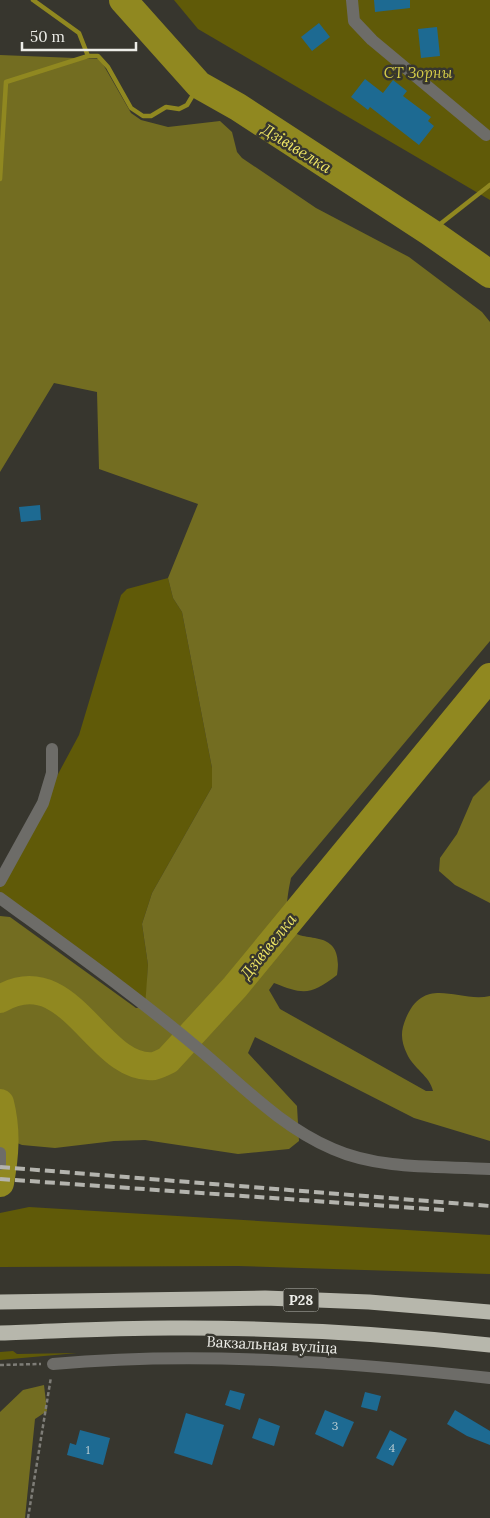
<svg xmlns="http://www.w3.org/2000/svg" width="490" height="1518" font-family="Lora,serif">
<rect width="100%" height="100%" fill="#37362e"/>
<g fill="#605a08">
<path d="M174,0H490V200L198,29Z"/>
<path d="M168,578L173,598L182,612L212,768V787L152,893L142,924L148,965L146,1007L0,898V882L79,735L121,595L127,589Z"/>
<path d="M29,1207L490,1235V1274L238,1266L0,1267V1213Z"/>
<path d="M13,1351L17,1354L77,1353L0,1360V1352Z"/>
</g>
<g fill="#736d21">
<path d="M0,55L100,59L131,113L141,120L168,127L220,121L232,132L237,152L242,158L316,208L409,257L482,312L490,322V641L291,878C288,892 284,913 290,928C299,946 345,924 337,975C311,995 304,995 274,983L269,990L280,1009L426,1091H433C430,1076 413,1068 407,1054C401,1041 400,1032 406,1018C425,974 458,1003 490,996V1141L414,1118L255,1037L248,1053L297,1106L299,1141L289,1149L238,1154L145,1140L114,1141L55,1148L22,1145L0,1136V916L10,917L136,1008L145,1007L148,965L142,924L152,893L212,787V768L182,612L173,598L168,578L198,504L99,469L97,392L54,383L0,472Z"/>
<path d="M490,780V903L455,885L439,871L440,858L457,834L473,797Z"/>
<path d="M44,1385L47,1411L35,1419L25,1518H0V1412L23,1390Z"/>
</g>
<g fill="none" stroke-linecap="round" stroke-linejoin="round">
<g stroke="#908820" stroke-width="4.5">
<path d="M33,0L79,33L88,56H98L108,67L131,108L143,116H151L166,107L179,109L187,105L199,85"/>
<path d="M0,179L6,82L88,56"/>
<path d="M430,232L490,185"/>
</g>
<g stroke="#908820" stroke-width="28">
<path d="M123,0L199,85L238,107L430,232L490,274"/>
<path d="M0,999C70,958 98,1072 154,1066C158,1065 164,1062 168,1060L235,987L490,677"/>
<path d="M0,1103C7,1131 5,1155 0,1183"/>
</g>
</g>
<g fill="#1d6a92">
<path d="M374,0H410V8L375,12Z"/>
<path d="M319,23L330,37L312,51L301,37Z"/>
<path d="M437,27L440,56L421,58L418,29Z"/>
<path d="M365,79L383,93L393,80L407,91L403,96L431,117L428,121L434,126L419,145L370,107L368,110L351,97Z"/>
<path d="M40,505L41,520L21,522L19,507Z"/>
<path d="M230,1390L245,1394L240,1410L225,1405Z"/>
<path d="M365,1392L381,1396L377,1411L361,1407Z"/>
<path d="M325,1410L354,1422L343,1447L315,1434Z"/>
<path d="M455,1410L490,1431V1445L467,1436L447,1424Z"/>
<path d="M186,1413L224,1425L212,1465L174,1453Z"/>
<path d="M259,1418L280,1426L274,1446L252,1438Z"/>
<path d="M80,1430L110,1438L103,1465L67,1455L70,1443L76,1445Z"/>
<path d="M390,1430L407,1439L393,1466L376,1458Z"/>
</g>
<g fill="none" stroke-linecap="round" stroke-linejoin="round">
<g stroke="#7e7d77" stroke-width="2.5" stroke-dasharray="4 2.5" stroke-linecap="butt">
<path d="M0,1365L41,1364"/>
<path d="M28,1518L51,1377"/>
</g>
<g stroke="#6d6c68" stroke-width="12">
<path d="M352,0L354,21L372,40L486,135"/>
<path d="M0,881L43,803L52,773V749"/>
<path d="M0,898C67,947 136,996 200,1050C242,1085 281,1127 333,1149C380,1170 439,1166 490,1169"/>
<path d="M0,1153V1164"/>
<path d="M53,1364C198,1351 345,1362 490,1378"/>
</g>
<g stroke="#b7b7ac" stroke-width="15">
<path d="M0,1302L265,1298L369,1302L490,1312"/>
<path d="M0,1333C62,1331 124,1327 186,1328C288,1328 389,1334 490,1345"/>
</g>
<g stroke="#b4b4ae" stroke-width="4" stroke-dasharray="10 5" stroke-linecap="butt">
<path d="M0,1167L490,1206"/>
<path d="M0,1179L444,1210"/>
</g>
</g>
<g text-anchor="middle" stroke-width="5" stroke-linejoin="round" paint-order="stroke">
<g font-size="12" fill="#b9ccd2">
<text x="335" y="1430">3</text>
<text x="392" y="1452">4</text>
<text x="88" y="1454">1</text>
</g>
<rect fill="#37362e" stroke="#b6b6b0" stroke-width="1" x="283.5" y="1288.5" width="35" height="23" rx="4"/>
<g font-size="14" font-weight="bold" fill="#edede8">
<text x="301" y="1305">Р28</text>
</g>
<g font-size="15" font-style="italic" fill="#d5cc48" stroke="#37362e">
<text x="418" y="78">СТ Зорны</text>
</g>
<g font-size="15" fill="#edede8" stroke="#37362e">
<text transform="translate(272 1345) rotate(3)" y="5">Вакзальная вуліца</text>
</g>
<g font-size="16" font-style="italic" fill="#efe665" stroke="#37362e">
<text transform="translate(297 148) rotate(32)" y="6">Дзівівелка</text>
<text transform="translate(268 946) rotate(-51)" y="6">Дзівівелка</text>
</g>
</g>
<path d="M22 42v8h114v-8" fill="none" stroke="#edede8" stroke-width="2.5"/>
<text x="30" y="42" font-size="15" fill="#edede8" stroke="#37362e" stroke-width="4" paint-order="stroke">50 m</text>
</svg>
